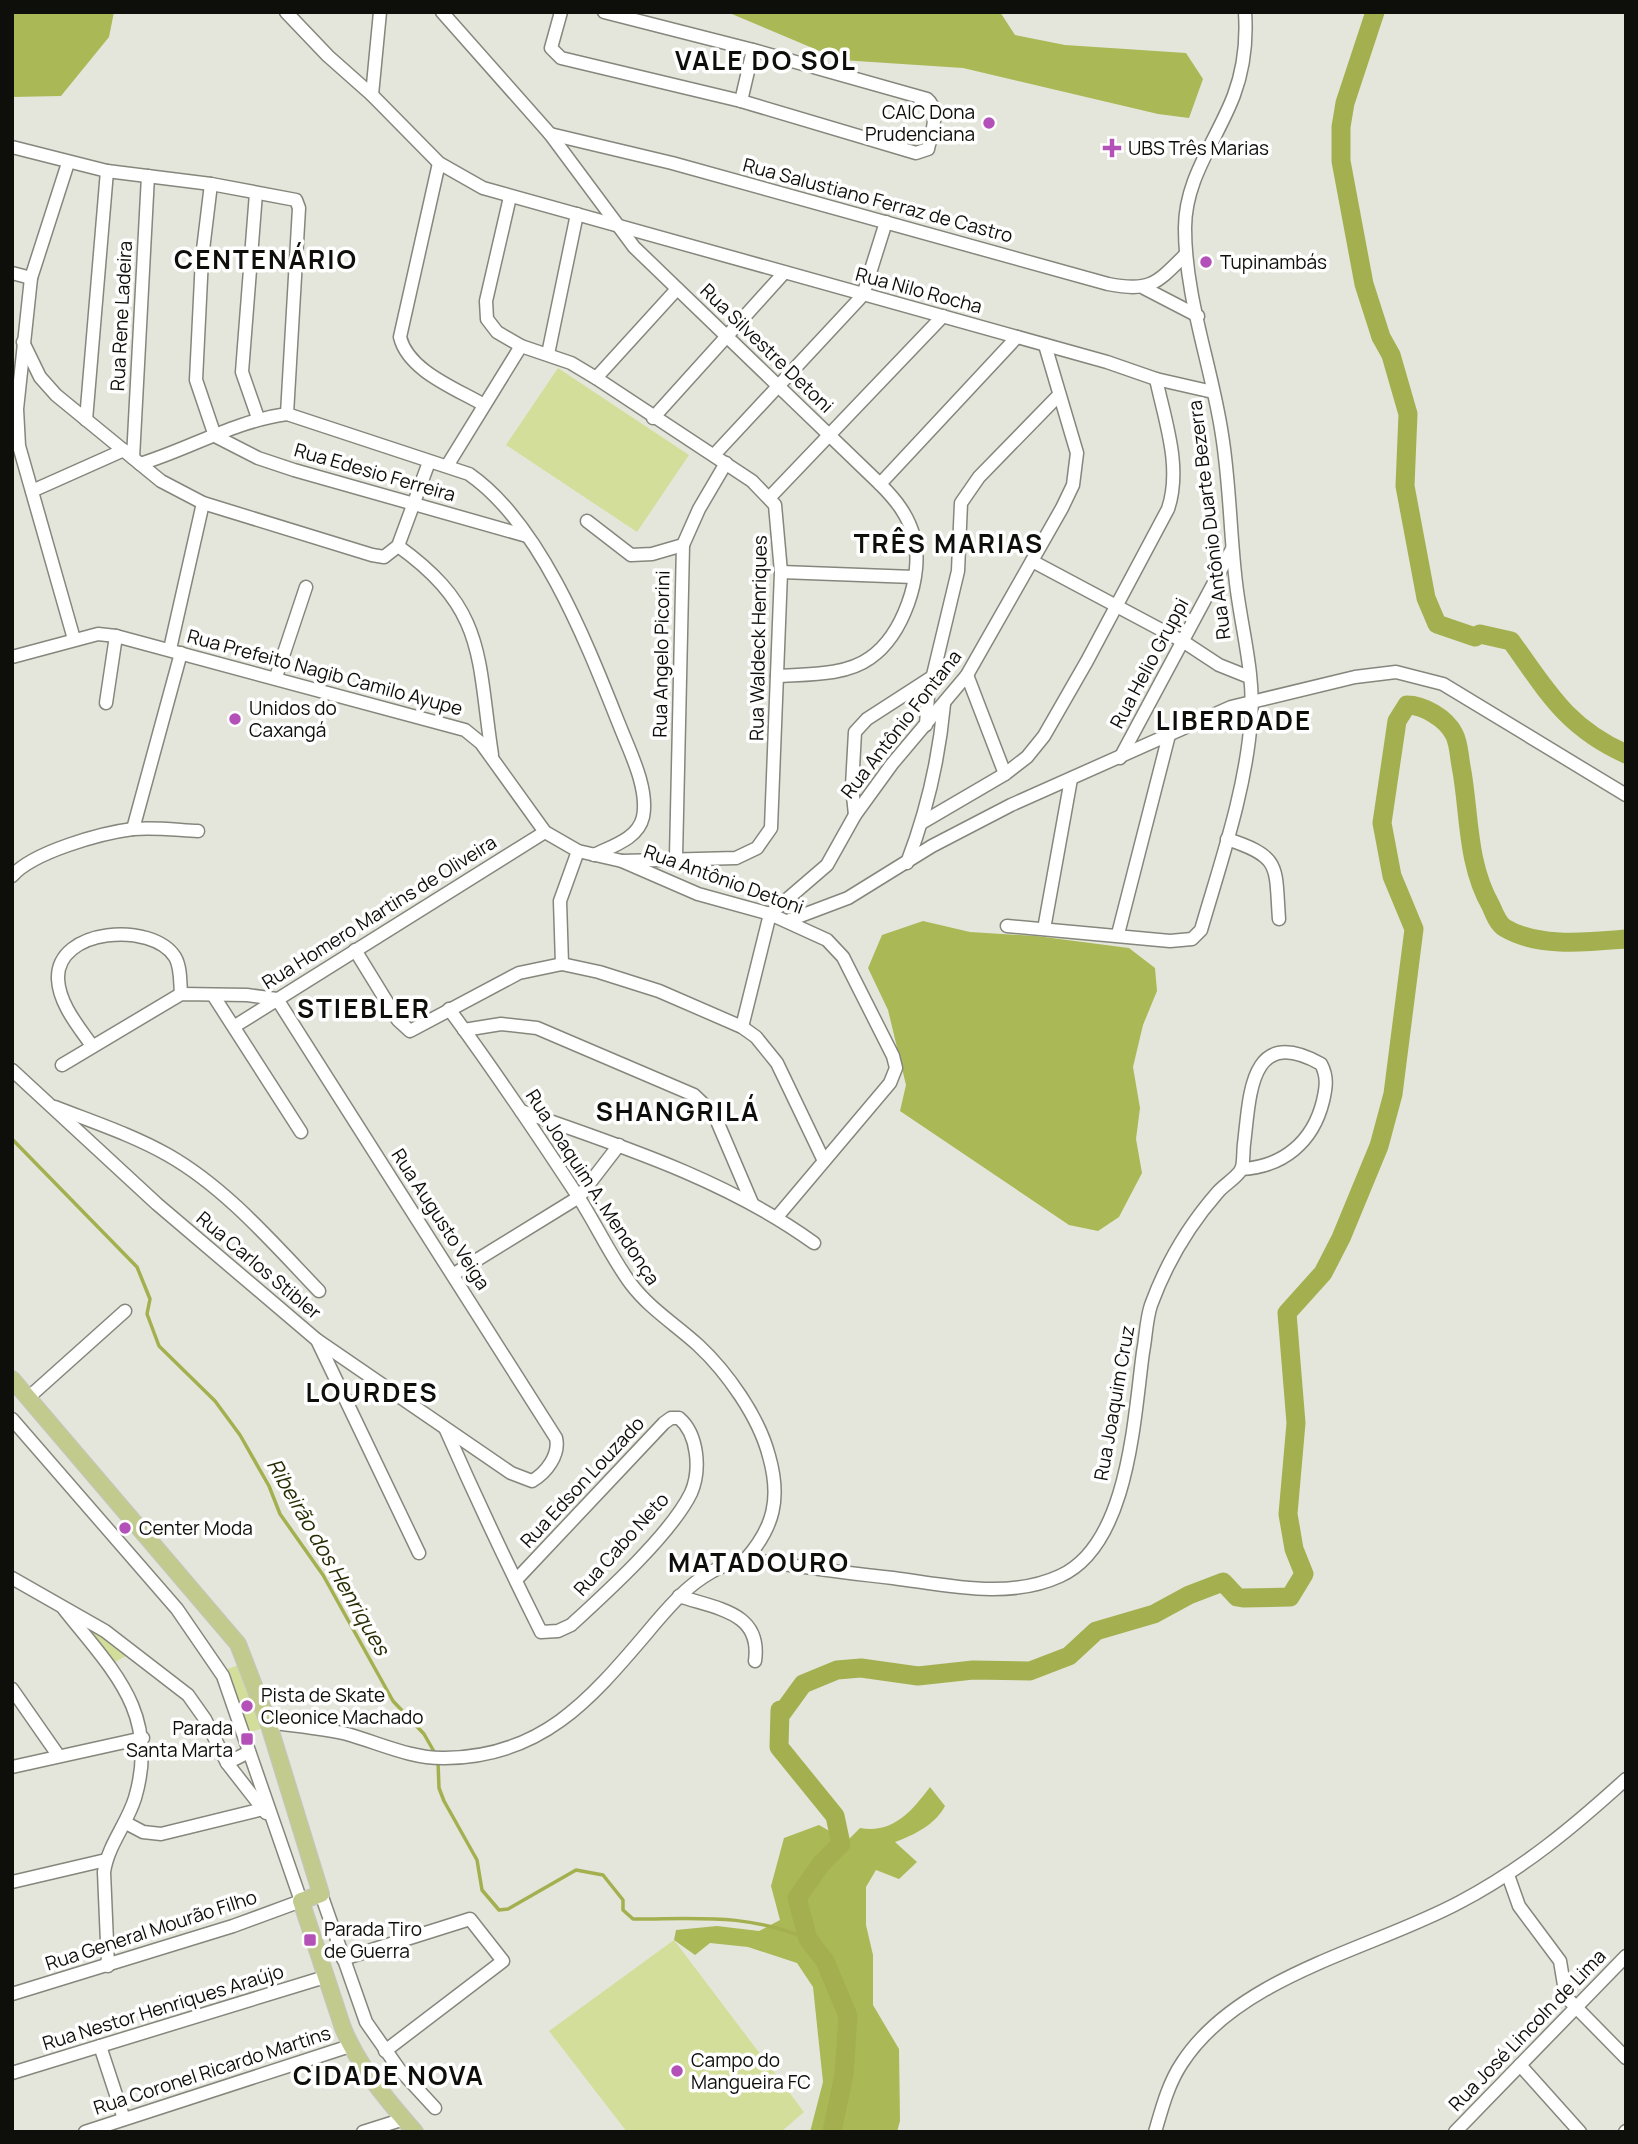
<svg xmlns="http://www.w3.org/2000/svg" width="1638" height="2144" font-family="Manrope,sans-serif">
<rect width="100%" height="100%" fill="#e4e6db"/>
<g fill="#d4de9b">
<path d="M558,368L689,455L637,532L506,445Z"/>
<path d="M84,1628L96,1629L128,1655L111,1664Z"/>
<path d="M238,1665L264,1728L247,1733L223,1671Z"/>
<path d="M674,1940L804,2112L781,2132H627L549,2031Z"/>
</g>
<g fill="#abb856">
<path d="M12,12H114L109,37L61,96L12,97Z"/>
<path d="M727,12H1000L1015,35L1065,45L1186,53L1203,79L1189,118L1158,114L963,68L841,60Z"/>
<path d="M923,921L970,932L1036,936L1129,948L1155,968L1157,991L1143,1025L1133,1067L1140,1108L1136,1139L1142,1173L1119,1217L1098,1231L1069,1225L900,1111L906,1085L888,1010L868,968L882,935Z"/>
<path d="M930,1787L945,1806C935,1825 914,1835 895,1842L917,1862L899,1879L876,1870L866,1887V1925L873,1955V2005L899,2049L900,2121L897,2132H810L823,2082L813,1987L797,1963L748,1947L710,1943L695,1955L674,1940L676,1930L717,1926L759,1931L780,1920L771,1886L784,1838L819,1825L847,1841L860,1828C893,1834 912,1811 930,1787Z"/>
</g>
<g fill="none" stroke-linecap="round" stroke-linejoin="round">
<g stroke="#a4b04f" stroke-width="3.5">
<path d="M12,1139L137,1267L150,1299L147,1314L159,1346L215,1401L240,1435L269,1486L280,1514L323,1575L393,1701L424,1734L436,1755"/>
<path d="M438,1762L439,1788L444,1801L477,1860L482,1890L499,1910L508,1909L576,1870L603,1875L623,1900V1910L633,1919C698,1919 747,1913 808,1939"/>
</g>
<g stroke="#a4b04f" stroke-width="19">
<path d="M1375,12L1345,103L1341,127V161L1364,284L1381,337L1391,355L1408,414L1405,486L1426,598L1437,624L1475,637L1480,634L1511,641C1547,691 1566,727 1626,754"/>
<path d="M832,2132L844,2074L848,2016L825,1961L808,1939L797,1898L821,1864L841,1844L835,1816L779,1747L780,1710L782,1713L803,1684L837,1670L861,1668L918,1676L973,1670L1030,1671L1069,1656L1096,1631L1154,1614L1189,1595L1223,1582L1237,1597L1243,1598L1290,1597L1304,1574L1294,1549L1288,1514L1296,1423L1287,1313L1323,1273L1341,1238L1379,1146L1393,1094L1414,929L1392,876L1382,823L1397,721L1407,705C1423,705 1446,718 1454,734C1459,743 1459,756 1461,766C1470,813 1466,862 1491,906C1494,913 1498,924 1505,928C1538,948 1589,942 1626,939"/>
</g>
<defs>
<g id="minor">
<path d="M286,12L328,56L372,95"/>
<path d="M380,12L372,95L439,163L483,188L1107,362L1156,379L1213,392"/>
<path d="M442,12L550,134L634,247L880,484C896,500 908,515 914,537C924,575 903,635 870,658C845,676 807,674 777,676"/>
<path d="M561,12L551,48L561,58L741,101L916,153L928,149C931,134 941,110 927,99L753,50L604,12"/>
<path d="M741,101L753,50"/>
<path d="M550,134L672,163L1108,284C1150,292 1156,284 1185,255"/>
<path d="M12,147L107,171L211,184L296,200L299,208L287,414"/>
<path d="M68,163L31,278L17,409L19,446L74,639"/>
<path d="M439,163L400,337C408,371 457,389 484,405"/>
<path d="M211,184L202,258L196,380L215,436"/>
<path d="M256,193L242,372L258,418"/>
<path d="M510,197L486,301L487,319L497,332L521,346L571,363L596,378L752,481L775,505L781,572L771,828L757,848L736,858L622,861"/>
<path d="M12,273L31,278"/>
<path d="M1144,288L1198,316"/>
<path d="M23,342L40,377L56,395L161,481L203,503L372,555L384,557L398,546L429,462"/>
<path d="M548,354L577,214"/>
<path d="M596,378L677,289"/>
<path d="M653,418L783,274"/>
<path d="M86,420L107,171"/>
<path d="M215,436L258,458L294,470L527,536"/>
<path d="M714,455L863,295L886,222"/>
<path d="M133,458L148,176"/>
<path d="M140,464C189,449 235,421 287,414L469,474C541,524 587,644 619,724C629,750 649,788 643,817C638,839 612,846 594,855"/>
<path d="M447,466L521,346"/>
<path d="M880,484L1017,337"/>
<path d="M32,491L124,450"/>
<path d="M770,497L943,316"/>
<path d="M587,521L631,555L652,554L683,545"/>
<path d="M398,546C487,610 477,657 492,755"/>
<path d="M1032,561L1184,642L1219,665L1249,677"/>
<path d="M781,572L914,577"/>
<path d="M170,649L203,503"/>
<path d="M12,657L98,634L116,636L465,730L481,743L545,832L578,851L622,861L698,894L770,914L827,940L843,957L893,1056L896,1068L890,1083L777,1217"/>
<path d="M967,675L1005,774"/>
<path d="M276,677L306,587"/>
<path d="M106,703L116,636"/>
<path d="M926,725L928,696L958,571L961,503L979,477L1058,396"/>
<path d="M1120,758L1232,549"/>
<path d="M855,815L852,786L855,732L867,719L932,677"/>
<path d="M923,822L1005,774L1027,757L1044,736L1087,661L1168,509C1182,467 1165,421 1156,379"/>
<path d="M133,829L181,653"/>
<path d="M1227,839C1282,857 1275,866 1279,919"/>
<path d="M676,857L683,545L699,509L726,463"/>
<path d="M907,863C927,811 939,759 944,704"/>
<path d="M12,876C33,852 101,833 133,829C154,827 177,830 198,831"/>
<path d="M770,914L827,865L855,815L892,764L967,675L1062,508L1073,485L1077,453L1045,345"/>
<path d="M787,921L848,898L932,846L1011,805L1231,707L1355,677L1396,672L1443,684L1626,795"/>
<path d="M1007,926L1170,941L1192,939L1201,930C1221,861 1246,790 1251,719C1255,675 1241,627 1236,583C1230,534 1230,484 1222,435C1212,367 1185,298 1185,228C1185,178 1217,140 1234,95C1244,68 1247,41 1245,12"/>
<path d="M1044,929L1071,779"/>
<path d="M1118,934L1169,735"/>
<path d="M355,950L398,1020L410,1031L519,973L562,964L599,972L659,991L742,1027L756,1037L777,1063L823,1159"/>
<path d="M562,964L560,901L578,851"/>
<path d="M213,995L301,1132"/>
<path d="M449,1009C494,1070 537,1134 579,1198C597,1226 611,1257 631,1284C650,1309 675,1324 698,1345C727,1372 759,1417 769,1456C781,1498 774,1527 746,1559"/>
<path d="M235,1026L545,832"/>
<path d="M742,1027L770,914"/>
<path d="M464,1030L501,1024L537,1028L694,1095L714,1114L752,1203"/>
<path d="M92,1046C79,1027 59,1004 58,979C56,928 152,921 175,957C181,967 180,982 181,994"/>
<path d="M62,1065L181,994L247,995L277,999L556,1438C560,1455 546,1473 532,1481L511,1473L317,1340"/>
<path d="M12,1070L157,1204L317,1340L419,1553"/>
<path d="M55,1107C93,1122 133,1135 168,1155C226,1188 273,1243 319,1291"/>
<path d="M521,1111C621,1146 727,1180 814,1243"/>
<path d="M454,1274L579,1197L619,1145"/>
<path d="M29,1397L125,1311"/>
<path d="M12,1419L177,1609L223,1676L301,1901L233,1926L12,1994"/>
<path d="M446,1430C476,1498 508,1566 541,1632L558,1631L571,1625C606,1593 671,1534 691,1493C701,1470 698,1434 679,1418H671L664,1423L516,1580"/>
<path d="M12,1578L105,1631L188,1695L205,1719L227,1763L249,1752"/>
<path d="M679,1596C717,1609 762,1612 755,1661"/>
<path d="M64,1609C113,1671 160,1713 135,1798C127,1824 108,1845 104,1872L108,1966"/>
<path d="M12,1689L58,1755"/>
<path d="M268,1722C294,1726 322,1728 347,1734C379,1743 412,1759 445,1758C541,1757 589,1701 646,1634C674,1600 701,1568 746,1559C795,1566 844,1573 893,1578C947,1585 1008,1600 1060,1576C1129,1545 1134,1417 1143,1352C1146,1337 1146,1320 1151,1305C1166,1264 1189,1225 1218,1192C1224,1185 1236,1178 1241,1170C1244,1164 1243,1151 1244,1144C1250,1096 1249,1024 1321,1064C1328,1077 1326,1088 1323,1101C1313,1142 1283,1167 1241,1169"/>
<path d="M227,1763L266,1813"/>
<path d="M12,1767L143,1738"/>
<path d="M126,1823L143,1832L161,1834L263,1809"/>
<path d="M1508,1875L1519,1906L1560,1961L1566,1997L1626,2058"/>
<path d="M12,1882L106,1860"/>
<path d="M321,1894L366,2022L399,2069L435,2108"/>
<path d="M343,1959L470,1919L503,1961L385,2051"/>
<path d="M100,2046L124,2119"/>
<path d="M1520,2065L1580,2132"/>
<path d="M12,2073L325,1977"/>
<path d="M85,2132L350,2046"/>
<path d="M363,2132L404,2119"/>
<path d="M1155,2132C1162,2108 1168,2084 1182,2063C1239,1975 1373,1949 1460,1902C1524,1868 1572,1828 1626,1779"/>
<path d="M1455,2132L1626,1956"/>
<path d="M1625,2132L1626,2131"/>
</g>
<path id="major" d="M12,1379L238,1644L268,1722L321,1894L301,1901L343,2028C359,2067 387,2100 415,2132"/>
</defs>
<use href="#minor" stroke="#85877d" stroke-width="15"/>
<use href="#major" stroke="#c5c5c4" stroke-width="18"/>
<use href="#minor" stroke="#fff" stroke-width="12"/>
<use href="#major" stroke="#c3ca8d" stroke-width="16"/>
</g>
<g fill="#b351b9" stroke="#fff" stroke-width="2.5">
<circle cx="989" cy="123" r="7"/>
<path d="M1108.5 137.5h7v7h7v7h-7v7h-7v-7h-7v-7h7z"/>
<circle cx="1206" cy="262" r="7"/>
<circle cx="235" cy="719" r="7"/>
<circle cx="125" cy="1528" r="7"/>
<circle cx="247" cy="1706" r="7"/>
<rect x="240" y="1732" width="14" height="14" rx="3.5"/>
<rect x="303" y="1933" width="14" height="14" rx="3.5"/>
<circle cx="677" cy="2071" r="7"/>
</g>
<g text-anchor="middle" stroke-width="7" stroke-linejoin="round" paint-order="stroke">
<g font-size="19" fill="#0e0f0b" stroke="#fff" text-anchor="start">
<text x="975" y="119" text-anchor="end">CAIC Dona<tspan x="975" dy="22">Prudenciana</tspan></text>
<text x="1128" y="155">UBS Três Marias</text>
<text x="1220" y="269">Tupinambás</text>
<text x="249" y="715">Unidos do<tspan x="249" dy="22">Caxangá</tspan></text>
<text x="139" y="1535">Center Moda</text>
<text x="261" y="1702">Pista de Skate<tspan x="261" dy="22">Cleonice Machado</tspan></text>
<text x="233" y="1735" text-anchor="end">Parada<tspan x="233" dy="22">Santa Marta</tspan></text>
<text x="324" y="1936">Parada Tiro<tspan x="324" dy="22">de Guerra</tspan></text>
<text x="691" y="2067">Campo do<tspan x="691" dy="22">Mangueira FC</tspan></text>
</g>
<g font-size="19" fill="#0e0f0b" stroke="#fff">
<text transform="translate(878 200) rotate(15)" y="7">Rua Salustiano Ferraz de Castro</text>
<text transform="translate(919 290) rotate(15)" y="7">Rua Nilo Rocha</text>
<text transform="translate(121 316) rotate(-87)" y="7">Rua Rene Ladeira</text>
<text transform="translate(767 348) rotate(44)" y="7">Rua Silvestre Detoni</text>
<text transform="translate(375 472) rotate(16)" y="7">Rua Edesio Ferreira</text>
<text transform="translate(1209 520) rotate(-97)" y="7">Rua Antônio Duarte Bezerra</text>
<text transform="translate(758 638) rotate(-89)" y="7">Rua Waldeck Henriques</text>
<text transform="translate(661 654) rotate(-89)" y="7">Rua Angelo Picorini</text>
<text transform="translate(1149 663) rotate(-62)" y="7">Rua Helio Gruppi</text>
<text transform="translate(325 672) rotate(15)" y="7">Rua Prefeito Nagib Camilo Ayupe</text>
<text transform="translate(901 724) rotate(-52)" y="7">Rua Antônio Fontana</text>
<text transform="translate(724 879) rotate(20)" y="7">Rua Antônio Detoni</text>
<text transform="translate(379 912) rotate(-32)" y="7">Rua Homero Martins de Oliveira</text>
<text transform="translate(593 1187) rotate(57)" y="7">Rua Joaquim A. Mendonça</text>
<text transform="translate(441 1219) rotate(57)" y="7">Rua Augusto Veiga</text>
<text transform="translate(259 1265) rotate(40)" y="7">Rua Carlos Stibler</text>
<text transform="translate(1114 1403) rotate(-80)" y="7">Rua Joaquim Cruz</text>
<text transform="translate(582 1482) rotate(-47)" y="7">Rua Edson Louzado</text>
<text transform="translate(621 1544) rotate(-48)" y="7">Rua Cabo Neto</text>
<text transform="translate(151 1930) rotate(-18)" y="7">Rua General Mourão Filho</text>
<text transform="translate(163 2007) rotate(-17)" y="7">Rua Nestor Henriques Araújo</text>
<text transform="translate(1527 2030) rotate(-46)" y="7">Rua José Lincoln de Lima</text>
<text transform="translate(212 2070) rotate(-18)" y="7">Rua Coronel Ricardo Martins</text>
</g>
<g font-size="21" font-style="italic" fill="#292d03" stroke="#fff">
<text transform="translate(328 1557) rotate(60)" y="7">Ribeirão dos Henriques</text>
</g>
<g font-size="26" font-weight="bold" letter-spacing="2" fill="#0e0f0b" stroke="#fff">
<text x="766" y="70">VALE DO SOL</text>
<text x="266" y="269">CENTENÁRIO</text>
<text x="949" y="553">TRÊS MARIAS</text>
<text x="1234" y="730">LIBERDADE</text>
<text x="364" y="1018">STIEBLER</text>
<text x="678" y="1121">SHANGRILÁ</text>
<text x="372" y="1402">LOURDES</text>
<text x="759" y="1572">MATADOURO</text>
<text x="389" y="2085">CIDADE NOVA</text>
</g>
</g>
<rect width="1638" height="2144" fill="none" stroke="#0e0f0b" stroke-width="28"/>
</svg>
